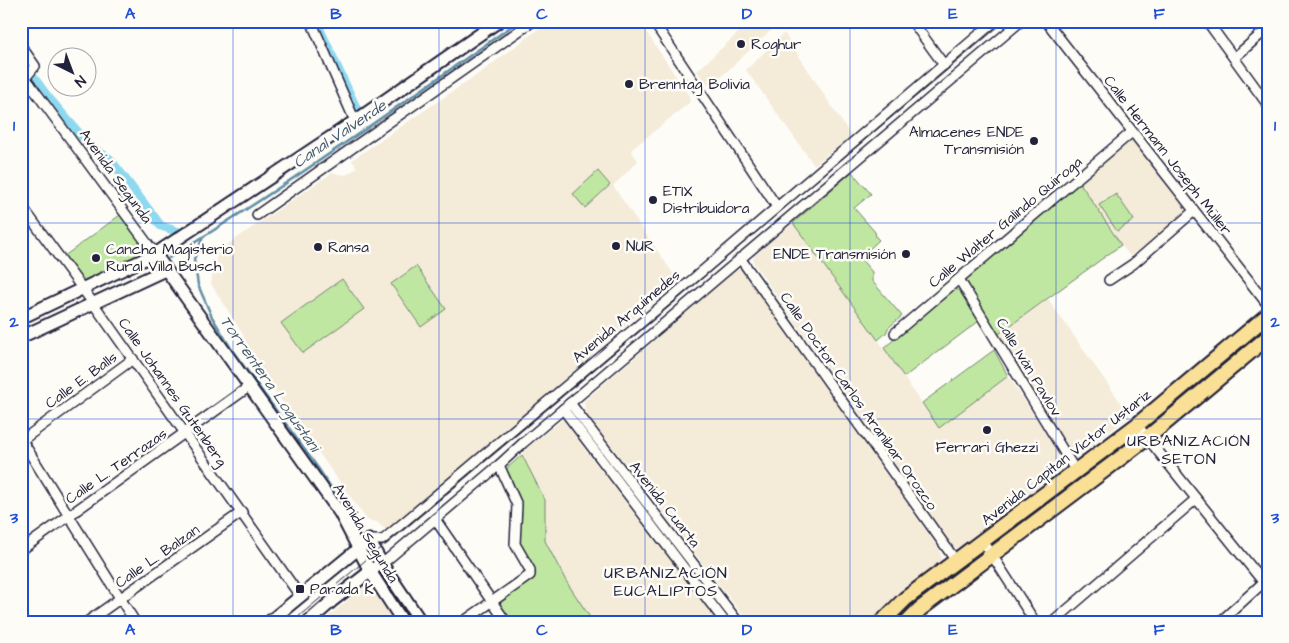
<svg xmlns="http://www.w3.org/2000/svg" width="1289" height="643" font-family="'Architects Daughter',sans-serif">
<rect width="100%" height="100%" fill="#fdfcf7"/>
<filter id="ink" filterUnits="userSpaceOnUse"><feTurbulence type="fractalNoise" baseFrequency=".02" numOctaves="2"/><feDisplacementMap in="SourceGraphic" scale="10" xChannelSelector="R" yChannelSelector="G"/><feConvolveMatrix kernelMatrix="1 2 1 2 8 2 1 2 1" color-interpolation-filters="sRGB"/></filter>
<g filter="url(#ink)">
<g fill="#f4ebd9">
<path d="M549,21H639L689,96L690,102L631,150L638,161L613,186L676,278L661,289L658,297L529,410L386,530L377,522L367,520L238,340L244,336L211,284L213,269L217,256L224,247L332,173L346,175L357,168L352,160L487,68Z"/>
<path d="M751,21H779V23L711,86L705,82L697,71Z"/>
<path d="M784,33L851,136L814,165L746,70Z"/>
<path d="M1131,141L1137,142L1187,208L1183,214L1131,257L1121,245L1080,183Z"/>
<path d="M793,223L878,340L939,428L1008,376L1062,457V467L1060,471L960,547L954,548L753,262L754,256Z"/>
<path d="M740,269L833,398L939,549L942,561L892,599L869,622H748L585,412L584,401L735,271Z"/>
<path d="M1048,299L1130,416L1076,458L1070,453L998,335Z"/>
<path d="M563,419L586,451L718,622H593L566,581L545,541V500L522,455L527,448Z"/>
<path d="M367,584L371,585L396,622H322Z"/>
</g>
<g fill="#c0e7a2" stroke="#71846e">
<path d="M598,171L610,185L585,208L573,194Z"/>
<path d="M852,172L871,194L854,208L875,232L876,237L879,240L860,258L872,272V281L902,316L888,328L886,333L878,340L793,223Z"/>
<path d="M1080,183L1121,245L996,336L966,281L967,278Z"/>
<path d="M1116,194L1134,220L1117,231L1099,205Z"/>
<path d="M120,215L146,249L147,254L88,283L81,281L63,257Z"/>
<path d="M416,266L446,309L421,327L391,284Z"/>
<path d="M342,279L364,309L303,353L281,323Z"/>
<path d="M954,289L960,291L979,321L904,377L884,348Z"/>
<path d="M1268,321V330L1153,428H1150L1147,423Z"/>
<path d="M994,350L1008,376L939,428L922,403Z"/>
<path d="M1132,434L1135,436V439L997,544L993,540Z"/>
<path d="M522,455L545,500V541L566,581L593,622H512L500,605V600L533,578L536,573L518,543L519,500L505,470Z"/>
<path d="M976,551L980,556L912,610L900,622H889L907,604Z"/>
</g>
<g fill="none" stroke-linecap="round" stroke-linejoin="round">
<g stroke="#6390a8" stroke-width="2.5">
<path d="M203,237L194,259L198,285L212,317L232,350L318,468L342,504L357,533"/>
<path d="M169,258C289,185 404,102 519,21"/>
<path d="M379,572L412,622"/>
</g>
<g stroke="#8fd9f0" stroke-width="9">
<path d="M316,21L358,112"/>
<path d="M21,60L47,96L90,146L110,159L161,226L179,232"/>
</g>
<defs>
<g id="street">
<path d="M311,21L355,121"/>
<path d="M653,21L777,207"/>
<path d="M912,21L944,65"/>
<path d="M1046,21L1268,305"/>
<path d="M1207,21L1268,105"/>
<path d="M21,46L35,66L25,78"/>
<path d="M1234,58L1268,28"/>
<path d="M21,72L155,254"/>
<path d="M21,91L30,84"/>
<path d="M21,205L93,303L300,596"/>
<path d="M257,215L533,21"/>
<path d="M740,258L956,561"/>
<path d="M959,279L1075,470"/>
<path d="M1109,280L1133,264L1194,211"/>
<path d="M895,333L1132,132"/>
<path d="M570,403L738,622"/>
<path d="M563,409L725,622"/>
<path d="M1137,425L1268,588"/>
<path d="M21,439L135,622"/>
<path d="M21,441L133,359"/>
<path d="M435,519L506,622"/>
<path d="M369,540H383L672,297L995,21"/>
<path d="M983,541L1035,622"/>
<path d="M21,550L250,386"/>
<path d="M382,564L499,465L523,443L1021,21"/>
<path d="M87,622L242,512"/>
<path d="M463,622L530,575V570L515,544L517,505L499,465"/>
<path d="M1053,622L1196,499"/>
<path d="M1220,622L1266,580"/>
</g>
<g id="secondary">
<path d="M155,254L340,513L370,571L403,622"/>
<path d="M21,318L155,254L355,121L499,21"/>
<path d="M21,337L165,270"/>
<path d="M269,622L369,540L382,564L421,622"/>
<path d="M308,622L332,601L376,567"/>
</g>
<g id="primary">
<path d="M882,622L905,599L1137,425L1268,315"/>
<path d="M907,622L920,609L1147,438L1268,337"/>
</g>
</defs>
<use href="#street" stroke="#22223b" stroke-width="12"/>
<use href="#secondary" stroke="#22223b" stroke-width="15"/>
<use href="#primary" stroke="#22223b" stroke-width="18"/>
<use href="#street" stroke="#fdfcf7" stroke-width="9"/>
<use href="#secondary" stroke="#fdfcf7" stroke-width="11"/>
<use href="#primary" stroke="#fadf96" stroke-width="14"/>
<path stroke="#22223b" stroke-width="1" d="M292,622L735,250L1005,21"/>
</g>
</g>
<path fill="none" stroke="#1d4ed8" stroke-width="1" stroke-opacity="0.55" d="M233,21V622M439,21V622M645,21V622M850,21V622M1056,21V622M21,223H1268M21,419H1268"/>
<g fill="#22223b" stroke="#fdfcf7" stroke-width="2">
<circle cx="741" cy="44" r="5"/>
<circle cx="629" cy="84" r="5"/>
<circle cx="1034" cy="141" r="5"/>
<circle cx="653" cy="200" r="5"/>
<circle cx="616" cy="246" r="5"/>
<circle cx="318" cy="247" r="5"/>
<circle cx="906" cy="254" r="5"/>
<circle cx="96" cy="258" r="5"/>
<circle cx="987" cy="430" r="5"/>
<rect x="295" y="584" width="10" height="10" rx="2.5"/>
</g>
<g text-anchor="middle" stroke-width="5" stroke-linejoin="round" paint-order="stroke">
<g font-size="15" fill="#22223b" stroke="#fdfcf7" text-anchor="start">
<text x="751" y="49">Roghur</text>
<text x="639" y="89">Brenntag Bolivia</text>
<text x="1024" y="137" text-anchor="end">Almacenes ENDE<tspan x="1024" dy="17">Transmisión</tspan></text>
<text x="663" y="196">ETIX<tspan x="663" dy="17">Distribuidora</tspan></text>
<text x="626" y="251">NUR</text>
<text x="328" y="252">Ransa</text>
<text x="106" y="254">Cancha Magisterio<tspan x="106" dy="17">Rural Villa Busch</tspan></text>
<text x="896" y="259" text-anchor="end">ENDE Transmisión</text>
<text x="987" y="452" text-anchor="middle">Ferrari Ghezzi</text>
<text x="310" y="594">Parada K</text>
</g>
<g font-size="15" fill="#22223b" stroke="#fdfcf7">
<text transform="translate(1168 155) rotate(52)" y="5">Calle Hermann Joseph Müller</text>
<text transform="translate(116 176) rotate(54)" y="5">Avenida Segunda</text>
<text transform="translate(1005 222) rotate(-40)" y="5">Calle Walter Galindo Quiroga</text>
<text transform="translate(626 316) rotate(-40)" y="5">Avenida Arquímedes</text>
<text transform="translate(1029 367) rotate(59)" y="5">Calle Iván Pavlov</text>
<text transform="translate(81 380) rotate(-36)" y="5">Calle E. Balls</text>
<text transform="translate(173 392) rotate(55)" y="5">Calle Johannes Gutenberg</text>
<text transform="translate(859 401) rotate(55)" y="5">Calle Doctor Carlos Aranibar Orozco</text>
<text transform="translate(1066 457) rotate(-38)" y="5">Avenida Capitan Víctor Ustariz</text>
<text transform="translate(116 466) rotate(-35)" y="5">Calle L. Terrazas</text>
<text transform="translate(665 504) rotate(52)" y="5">Avenida Cuarta</text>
<text transform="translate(366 533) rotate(59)" y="5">Avenida Segunda</text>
<text transform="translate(157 556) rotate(-35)" y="5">Calle L. Balzan</text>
</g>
<g font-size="16" font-style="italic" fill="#435971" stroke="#fdfcf7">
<text transform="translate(339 133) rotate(-34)" y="6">Canal Valverde</text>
<text transform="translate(271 383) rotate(55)" y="6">Torrentera Logustani</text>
</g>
<g font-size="16" letter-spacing="1" fill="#22223b" stroke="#fdfcf7">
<text x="1189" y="446">URBANIZACIÓN<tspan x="1189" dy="18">SETON</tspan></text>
<text x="666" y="578">URBANIZACIÓN<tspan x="666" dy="18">EUCALIPTOS</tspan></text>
</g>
</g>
<rect width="1289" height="643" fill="none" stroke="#fdfcf7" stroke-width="55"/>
<g transform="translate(72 72) rotate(138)"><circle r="24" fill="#fdfcf7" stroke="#a5a5ac"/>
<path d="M0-4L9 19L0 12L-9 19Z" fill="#22223b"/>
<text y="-8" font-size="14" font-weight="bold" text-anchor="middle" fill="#22223b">N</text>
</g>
<rect x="28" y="28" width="1234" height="588" fill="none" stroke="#1d4ed8" stroke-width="2"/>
<g font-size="16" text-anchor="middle" font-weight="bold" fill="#1d4ed8">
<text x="130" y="19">A</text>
<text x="336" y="19">B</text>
<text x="542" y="19">C</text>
<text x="747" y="19">D</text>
<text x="953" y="19">E</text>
<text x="1159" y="19">F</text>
<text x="14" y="131">1</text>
<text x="1275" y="131">1</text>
<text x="14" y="327">2</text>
<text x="1275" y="327">2</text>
<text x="14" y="523">3</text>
<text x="1275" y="523">3</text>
<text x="130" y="635">A</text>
<text x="336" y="635">B</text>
<text x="542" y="635">C</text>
<text x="747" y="635">D</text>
<text x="953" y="635">E</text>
<text x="1159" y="635">F</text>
</g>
</svg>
